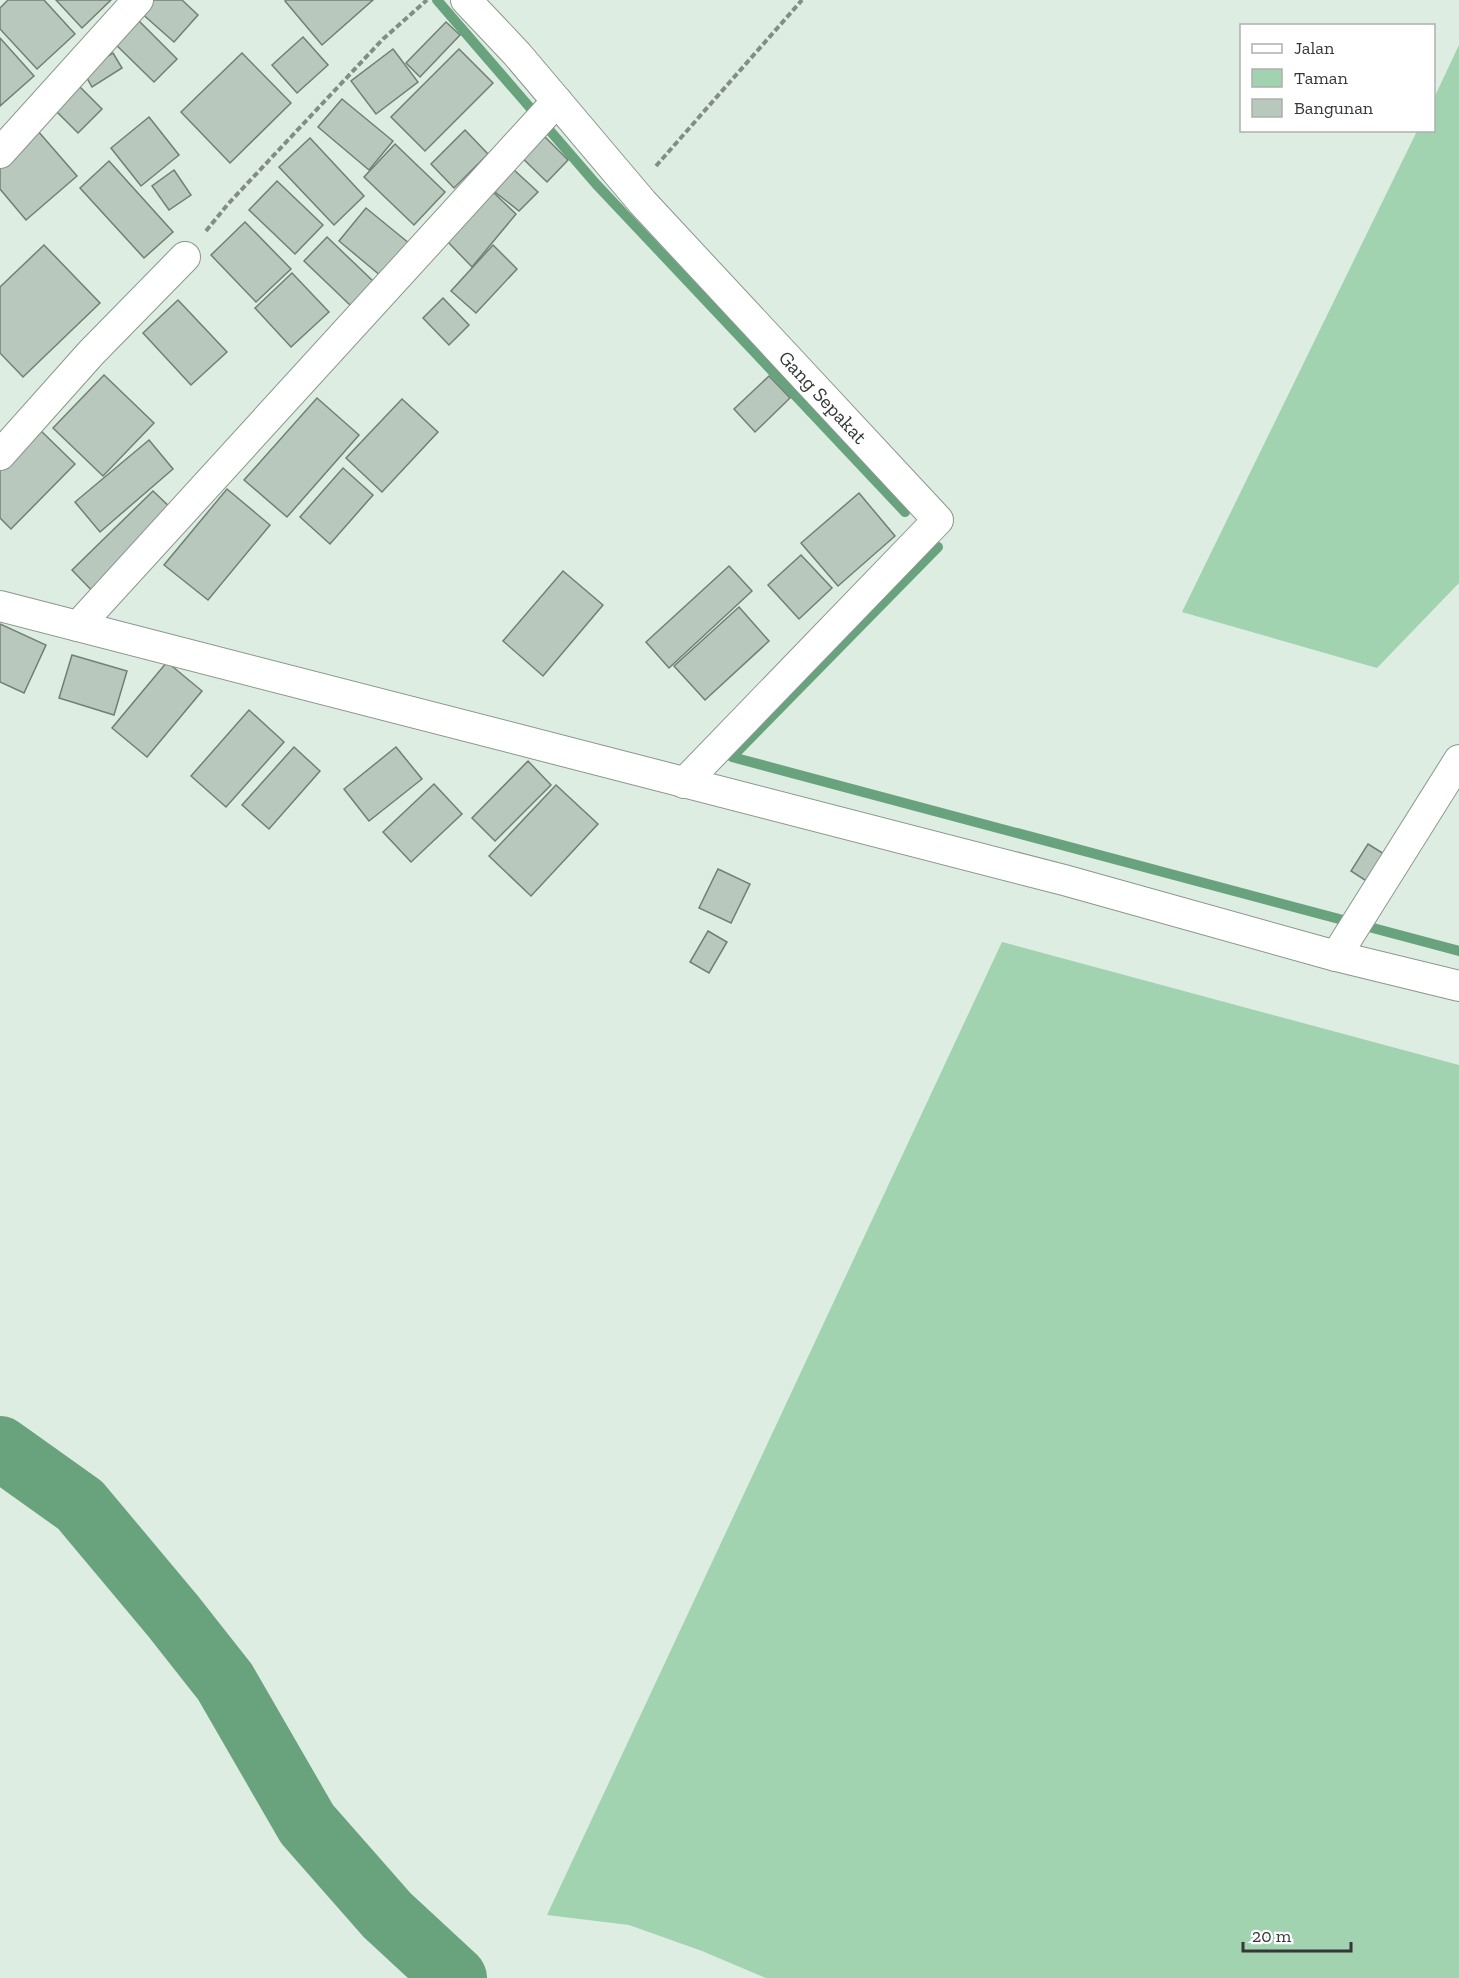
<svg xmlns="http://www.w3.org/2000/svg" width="1459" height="1978" font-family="'Zilla Slab',serif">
<rect width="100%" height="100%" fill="#deede2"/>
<g fill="#a1d3b1">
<path d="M1459,45V583L1377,668L1182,612L1417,131L1434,130V98Z"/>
<path d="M1002,942L1459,1065V1978H766L702,1951L629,1925L547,1915Z"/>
</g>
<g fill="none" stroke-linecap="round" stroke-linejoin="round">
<g stroke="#69a37d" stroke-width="10">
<path d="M437,0L596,184L905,512"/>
<path d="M938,547L732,757L1459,951"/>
</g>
<path stroke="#69a37d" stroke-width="64" d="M0,1448L80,1505L173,1616L225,1682L307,1824L387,1915L455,1978"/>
</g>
<g fill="#b9c8bd" stroke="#717f75" stroke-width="1.5">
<path d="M8,0H44L75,34L37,69L0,29V8Z"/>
<path d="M56,0H111L82,28Z"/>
<path d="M149,0H182L198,15L174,42L139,11Z"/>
<path d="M286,0H373L322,45L285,1Z"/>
<path d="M130,12L177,59L154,82L107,36Z"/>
<path d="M446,22L460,35L420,77L406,63Z"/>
<path d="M303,37L328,65L297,93L272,65Z"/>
<path d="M0,38L34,76L0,106Z"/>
<path d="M393,49L418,82L376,114L351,81Z"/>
<path d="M459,49L493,83L425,151L391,117Z"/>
<path d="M113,53L122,68L92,87L83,71Z"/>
<path d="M242,53L291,103L230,163L181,112Z"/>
<path d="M75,82L102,109L78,133L51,106Z"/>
<path d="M342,99L393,141L369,170L318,127Z"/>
<path d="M149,117L179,155L141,186L111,148Z"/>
<path d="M537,129L568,160L547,182L515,151Z"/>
<path d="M37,130L77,176L26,220L0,189V163Z"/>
<path d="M465,130L488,154L454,188L431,164Z"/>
<path d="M310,138L364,196L334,225L279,167Z"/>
<path d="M395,144L445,192L414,225L364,177Z"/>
<path d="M109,161L173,232L144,258L80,188Z"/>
<path d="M513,169L538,192L519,211L495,192Z"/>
<path d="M174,170L191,195L169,210L152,186Z"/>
<path d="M277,181L323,225L295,254L249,210Z"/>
<path d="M493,192L516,214L472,267L447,241Z"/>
<path d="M366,208L415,248L387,281L339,241Z"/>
<path d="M245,222L291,269L256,302L211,255Z"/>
<path d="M327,237L374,282L351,306L304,261Z"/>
<path d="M44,245L100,303L23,377L0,353V287Z"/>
<path d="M493,245L517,269L476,313L451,291Z"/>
<path d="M292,273L329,312L291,347L255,308Z"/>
<path d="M443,298L469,325L449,345L423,318Z"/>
<path d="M178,300L227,352L191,385L143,333Z"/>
<path d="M104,375L154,423L103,476L53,428Z"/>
<path d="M769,376L790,398L755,432L734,409Z"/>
<path d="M317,398L359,435L287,517L244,480Z"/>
<path d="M402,399L438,432L382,492L346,458Z"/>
<path d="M38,428L75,464L11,529L0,518V467Z"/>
<path d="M149,440L173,469L100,532L75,502Z"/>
<path d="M343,468L373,495L330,544L300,517Z"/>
<path d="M227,489L270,525L208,600L164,565Z"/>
<path d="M153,491L174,511L99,598L72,570Z"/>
<path d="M859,493L895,536L838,586L801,543Z"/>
<path d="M801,555L832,588L799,619L768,585Z"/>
<path d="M729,566L752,591L669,668L646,642Z"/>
<path d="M563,571L603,605L543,676L503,641Z"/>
<path d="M739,607L769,641L705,700L674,666Z"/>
<path d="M0,624L46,645L24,693L0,682Z"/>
<path d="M72,655L127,671L114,715L59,698Z"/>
<path d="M167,662L202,691L147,757L112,728Z"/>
<path d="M249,710L284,742L226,807L191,776Z"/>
<path d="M294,747L320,771L269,829L242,805Z"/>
<path d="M396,747L422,779L369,821L344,789Z"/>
<path d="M528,761L551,785L495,841L472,818Z"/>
<path d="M434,784L462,814L411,862L383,832Z"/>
<path d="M556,785L598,824L531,896L489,856Z"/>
<path d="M1368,844L1392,859L1374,886L1351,871Z"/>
<path d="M718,869L750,884L731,923L699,908Z"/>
<path d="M708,931L727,942L709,973L690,962Z"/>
</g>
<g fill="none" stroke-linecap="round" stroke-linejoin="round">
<defs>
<g id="street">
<path d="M466,0L517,54L643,203L938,520L684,783"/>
<path d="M0,153L138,0"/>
<path d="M0,455L91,353L185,257"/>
<path d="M0,606L1064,880L1336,956L1459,986"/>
<path d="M78,626L557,101"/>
<path d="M1336,956L1459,760"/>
</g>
</defs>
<use href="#street" stroke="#89978d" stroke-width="32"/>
<g stroke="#828d85" stroke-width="4" stroke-dasharray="6 3" stroke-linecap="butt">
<path d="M656,166L802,0"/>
<path d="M206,231L228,204L383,39L427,0"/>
</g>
<use href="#street" stroke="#fff" stroke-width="30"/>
</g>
<g text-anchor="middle" stroke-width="4.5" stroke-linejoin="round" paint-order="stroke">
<g font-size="20" fill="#333935" stroke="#fff">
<text transform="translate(823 397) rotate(47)" y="7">Gang Sepakat</text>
</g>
</g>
<rect x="1240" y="24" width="195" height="108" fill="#ffffff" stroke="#adb0ae" stroke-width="1.5"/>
<rect x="1252" y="44" width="30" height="9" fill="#ffffff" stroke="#adb0ae" stroke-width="1.5"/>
<text x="1294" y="54" font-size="18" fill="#333935">Jalan</text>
<rect x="1252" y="69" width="30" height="18" fill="#a1d3b1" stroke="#adb0ae" stroke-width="1.5"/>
<text x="1294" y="84" font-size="18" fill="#333935">Taman</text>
<rect x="1252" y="99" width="30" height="18" fill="#b9c8bd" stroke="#adb0ae" stroke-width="1.5"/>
<text x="1294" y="114" font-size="18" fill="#333935">Bangunan</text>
<path d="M1243 1942v9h108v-9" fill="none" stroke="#333935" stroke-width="3"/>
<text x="1252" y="1942" font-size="18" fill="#333935" stroke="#ffffff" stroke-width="4.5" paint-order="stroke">20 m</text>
</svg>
